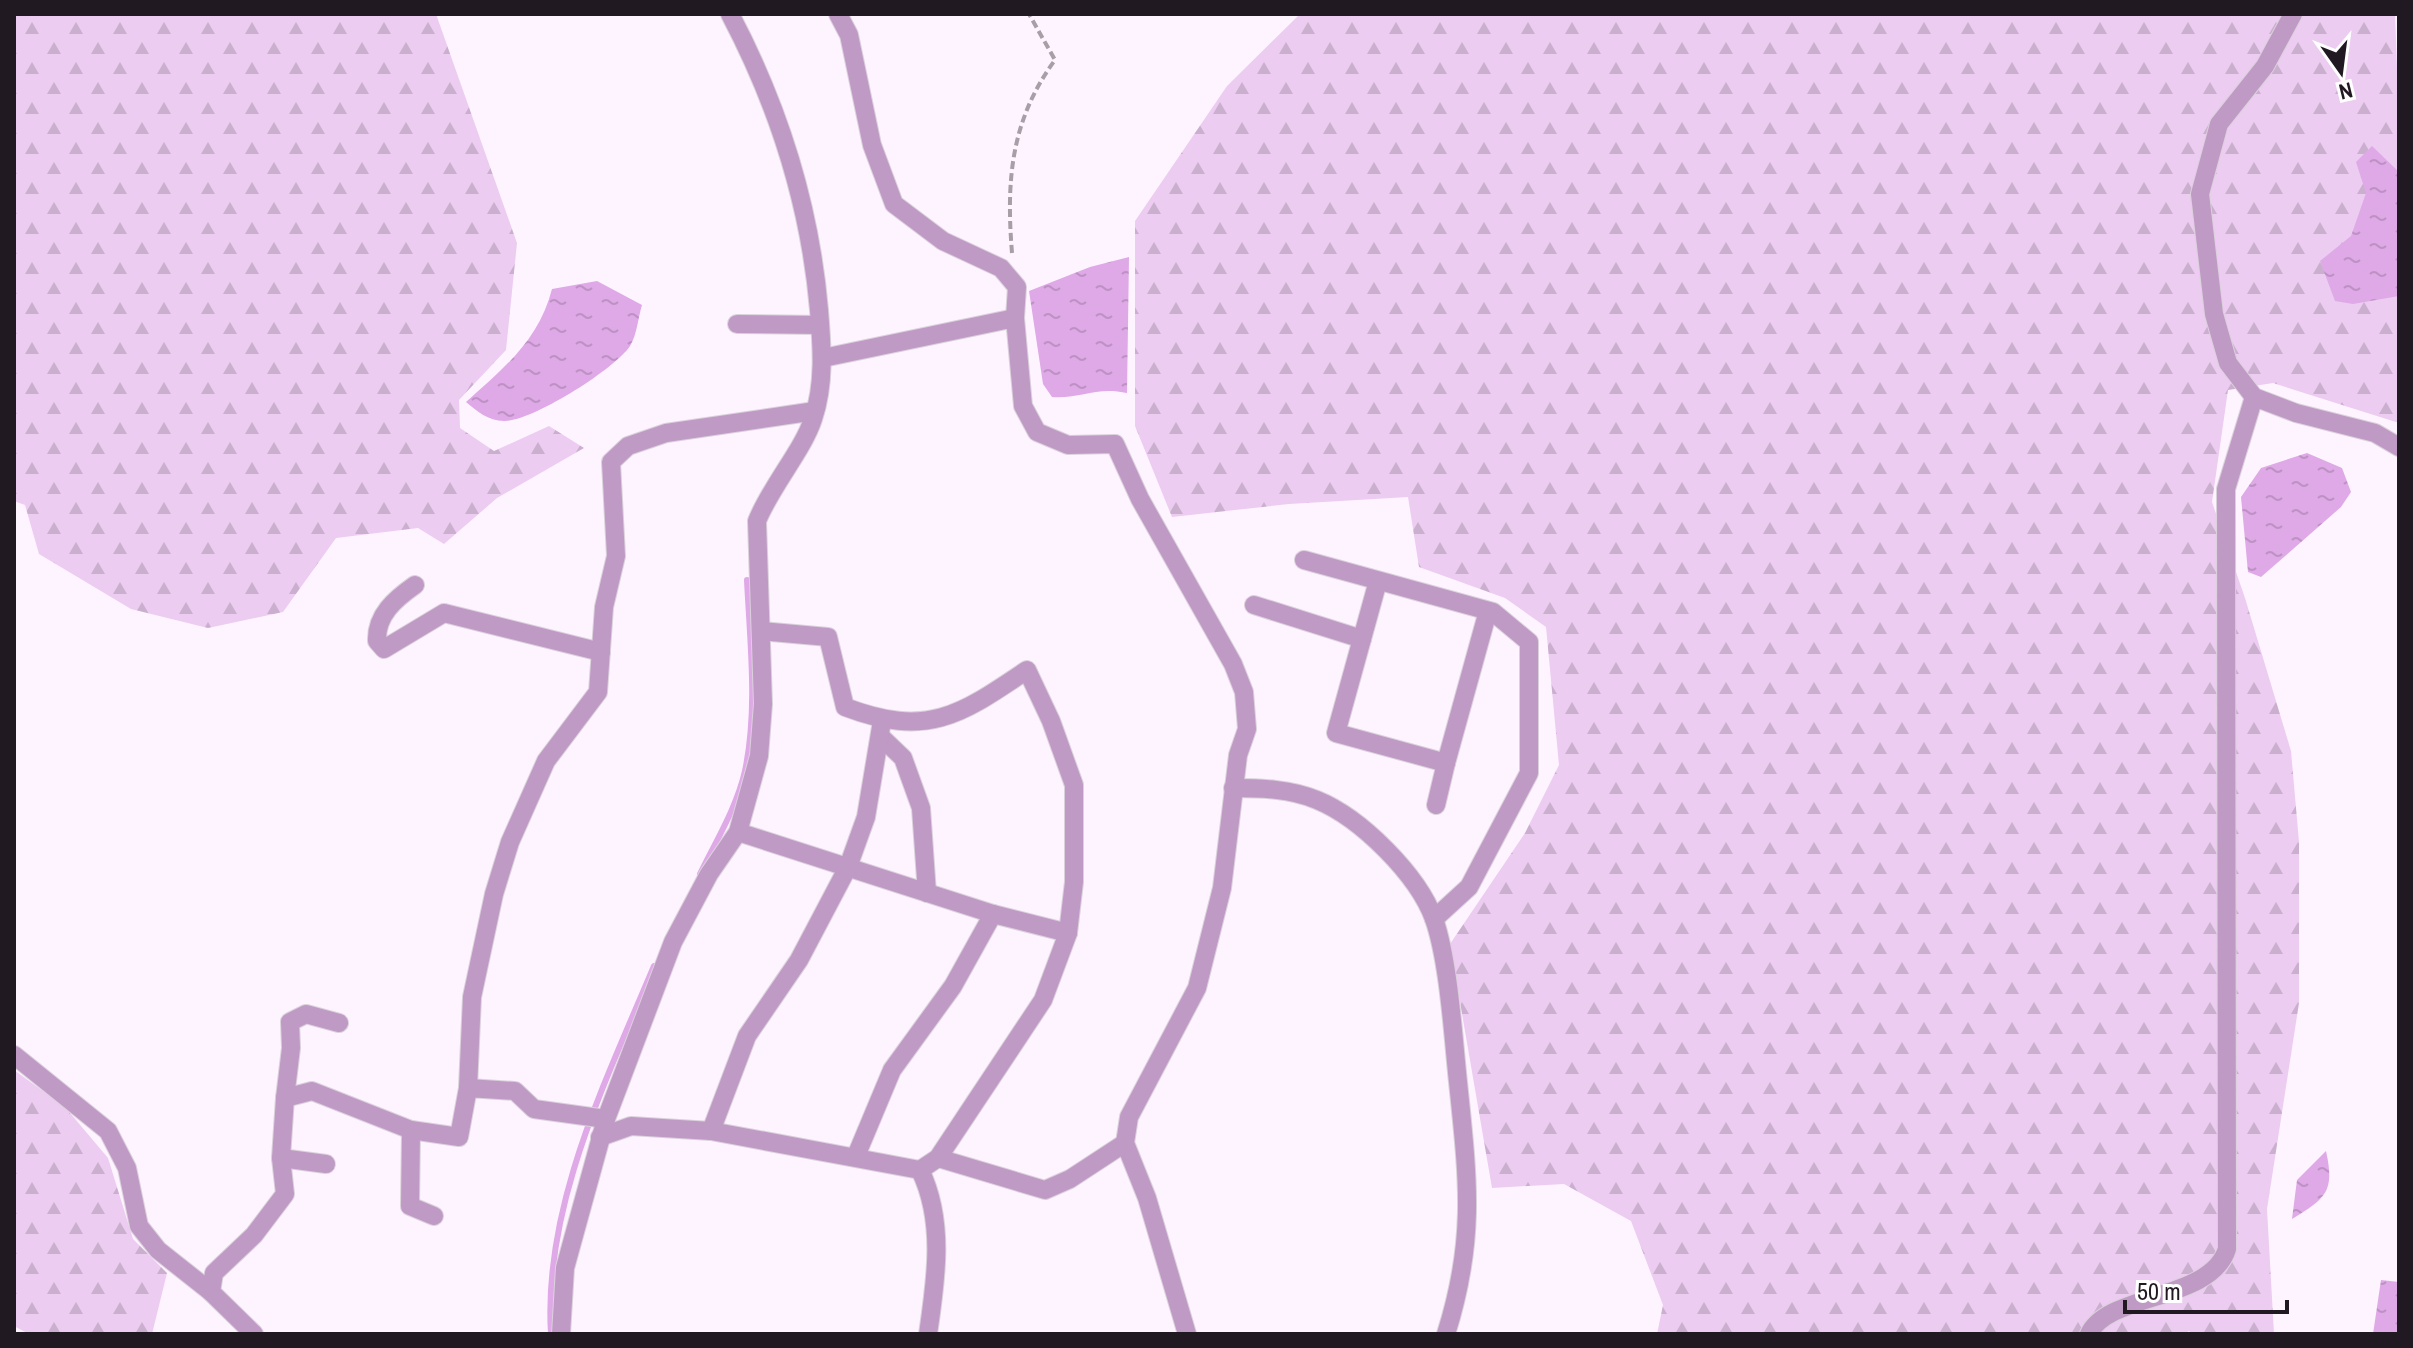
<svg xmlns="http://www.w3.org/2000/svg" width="2413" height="1348" font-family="'Archivo Narrow',sans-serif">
<defs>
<pattern id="forest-firs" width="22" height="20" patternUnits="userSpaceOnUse" patternTransform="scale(2)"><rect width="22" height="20" fill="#ecccf1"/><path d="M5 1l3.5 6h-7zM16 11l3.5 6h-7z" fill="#caafce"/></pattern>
<pattern id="water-ripples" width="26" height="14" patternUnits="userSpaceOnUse" patternTransform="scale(2)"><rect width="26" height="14" fill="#dea9e6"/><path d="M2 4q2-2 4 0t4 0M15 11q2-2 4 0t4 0" fill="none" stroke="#be91c5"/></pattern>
</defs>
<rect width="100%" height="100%" fill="#fef4ff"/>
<g fill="url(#forest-firs)">
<path d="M14,14H436L517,243L506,350L459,400L460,428L494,451L549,426L584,448L497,498L444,544L418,528L336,538L283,612L208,628L131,609L39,554L25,505L14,501Z"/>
<path d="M1300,14H2395L2399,123V423L2273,383L2228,390L2212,502L2245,598L2291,751L2299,842V1003L2267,1209L2274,1334H2192L2189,1331L2184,1334H1657L1663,1305L1631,1221L1564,1184L1492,1188L1450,944L1525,833L1559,765L1546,627L1505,598L1419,567L1408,497L1289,504L1172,517L1135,426V221L1227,86Z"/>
<path d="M14,1070L65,1107L108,1158L133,1239L167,1273L152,1334H29L14,1326Z"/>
</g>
<g fill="url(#water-ripples)">
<path d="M2372,146L2399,172V296L2353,304L2335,301L2320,261L2351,236L2366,193L2356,162Z"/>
<path d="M1129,257L1127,393C1096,386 1081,399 1052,397L1043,384L1029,291L1090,267Z"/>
<path d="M597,281L642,305C638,318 637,335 630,346C615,369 531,422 504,421C488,421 477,411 466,402C504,368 539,340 552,289Z"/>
<path d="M2307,453L2342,468L2351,492L2341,507L2261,577L2248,572L2241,497L2261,468Z"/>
<path d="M2326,1151C2335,1192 2326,1198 2292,1219L2297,1180Z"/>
<path d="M2381,1280L2399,1282V1334H2373Z"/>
</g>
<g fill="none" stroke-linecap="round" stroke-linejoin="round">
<g stroke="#dea9e6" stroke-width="6">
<path d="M700,874C716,841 737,807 745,771C758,709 750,643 747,580"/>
<path d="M551,1334C543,1206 606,1081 654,966"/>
</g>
<defs>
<g id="street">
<path d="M838,14L849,35L872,145L894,204L943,241L1001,268L1017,287L1015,318"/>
<path d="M2293,14L2265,66L2219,124L2200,194L2214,314L2228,363L2254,397L2296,413L2375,433L2399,447"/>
<path d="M737,324L820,325"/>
<path d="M823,358L1015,318L1023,406L1037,432L1068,445L1115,444L1140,499L1233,664L1244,692L1247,729L1238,755L1222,888L1197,988L1129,1117L1125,1143L1147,1198L1187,1334"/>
<path d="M1304,560L1493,612L1529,642V773L1469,887L1434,919"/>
<path d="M1378,581L1336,733L1446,763L1488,611"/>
<path d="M415,585C395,599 376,615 377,641L384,649L444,613L601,652"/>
<path d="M1254,605L1362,639"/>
<path d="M761,631L828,637L845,707C927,738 959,716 1027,670L1051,721L1074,785V882L1068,933L1043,1000L938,1158L920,1170"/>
<path d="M880,736L903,758L921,808L927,893"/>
<path d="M1233,788C1261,788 1291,789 1317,800C1361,818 1418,875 1434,919C1449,962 1453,1036 1458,1082C1468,1179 1476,1239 1446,1334"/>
<path d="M1436,805L1446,763"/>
<path d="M738,832L993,914L1068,933"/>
<path d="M14,1055L108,1131L127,1168L139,1226L158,1250L211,1292"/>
<path d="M468,1088L472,997L494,894L510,842L546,761L598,692L604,607L616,556L611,462L628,446L666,433L815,411"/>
<path d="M285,1098L291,1048L290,1022L306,1014L339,1023"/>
<path d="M411,1130L410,1206L434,1216"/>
<path d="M711,1131L747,1036L799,960L848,867L866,817L882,721"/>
<path d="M600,1137L631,1126L711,1131L920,1170C945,1221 936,1280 928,1334"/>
<path d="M856,1156L892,1070L953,986L993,914"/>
<path d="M281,1158L326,1164"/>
<path d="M938,1158L1045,1190L1070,1179L1125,1143"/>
<path d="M254,1334L211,1292L214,1273L254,1235L285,1194L281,1158L285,1098L312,1091L411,1130L459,1137L468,1088L515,1091L534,1109L606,1119"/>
<path d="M561,1334L565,1268L606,1119L673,942L709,874L738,832L759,756L763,704L757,521C771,486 803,450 813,419C825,384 822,346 819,310C810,206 779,107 730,14"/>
<path d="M2089,1334C2108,1293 2211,1301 2227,1249L2226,489L2254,397"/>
</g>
</defs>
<use href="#street" stroke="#dbd1dc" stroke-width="20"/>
<path stroke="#a79ea8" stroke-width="4" stroke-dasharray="8 4" stroke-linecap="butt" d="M1012,253C1006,180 1011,120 1055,60L1029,14"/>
<use href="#street" stroke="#bf9ac5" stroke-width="18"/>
</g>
<rect width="2413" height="1348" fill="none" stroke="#211922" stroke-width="32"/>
<g transform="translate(2341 72) rotate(166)" stroke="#ffffff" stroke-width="6" paint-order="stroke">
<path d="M0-6L14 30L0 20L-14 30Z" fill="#211922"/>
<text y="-12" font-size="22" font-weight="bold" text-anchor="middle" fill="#211922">N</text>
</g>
<path d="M2125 1300v12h162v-12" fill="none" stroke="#211922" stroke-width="4"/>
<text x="2137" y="1300" font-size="24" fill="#211922" stroke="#ffffff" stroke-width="6" paint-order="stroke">50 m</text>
</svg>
